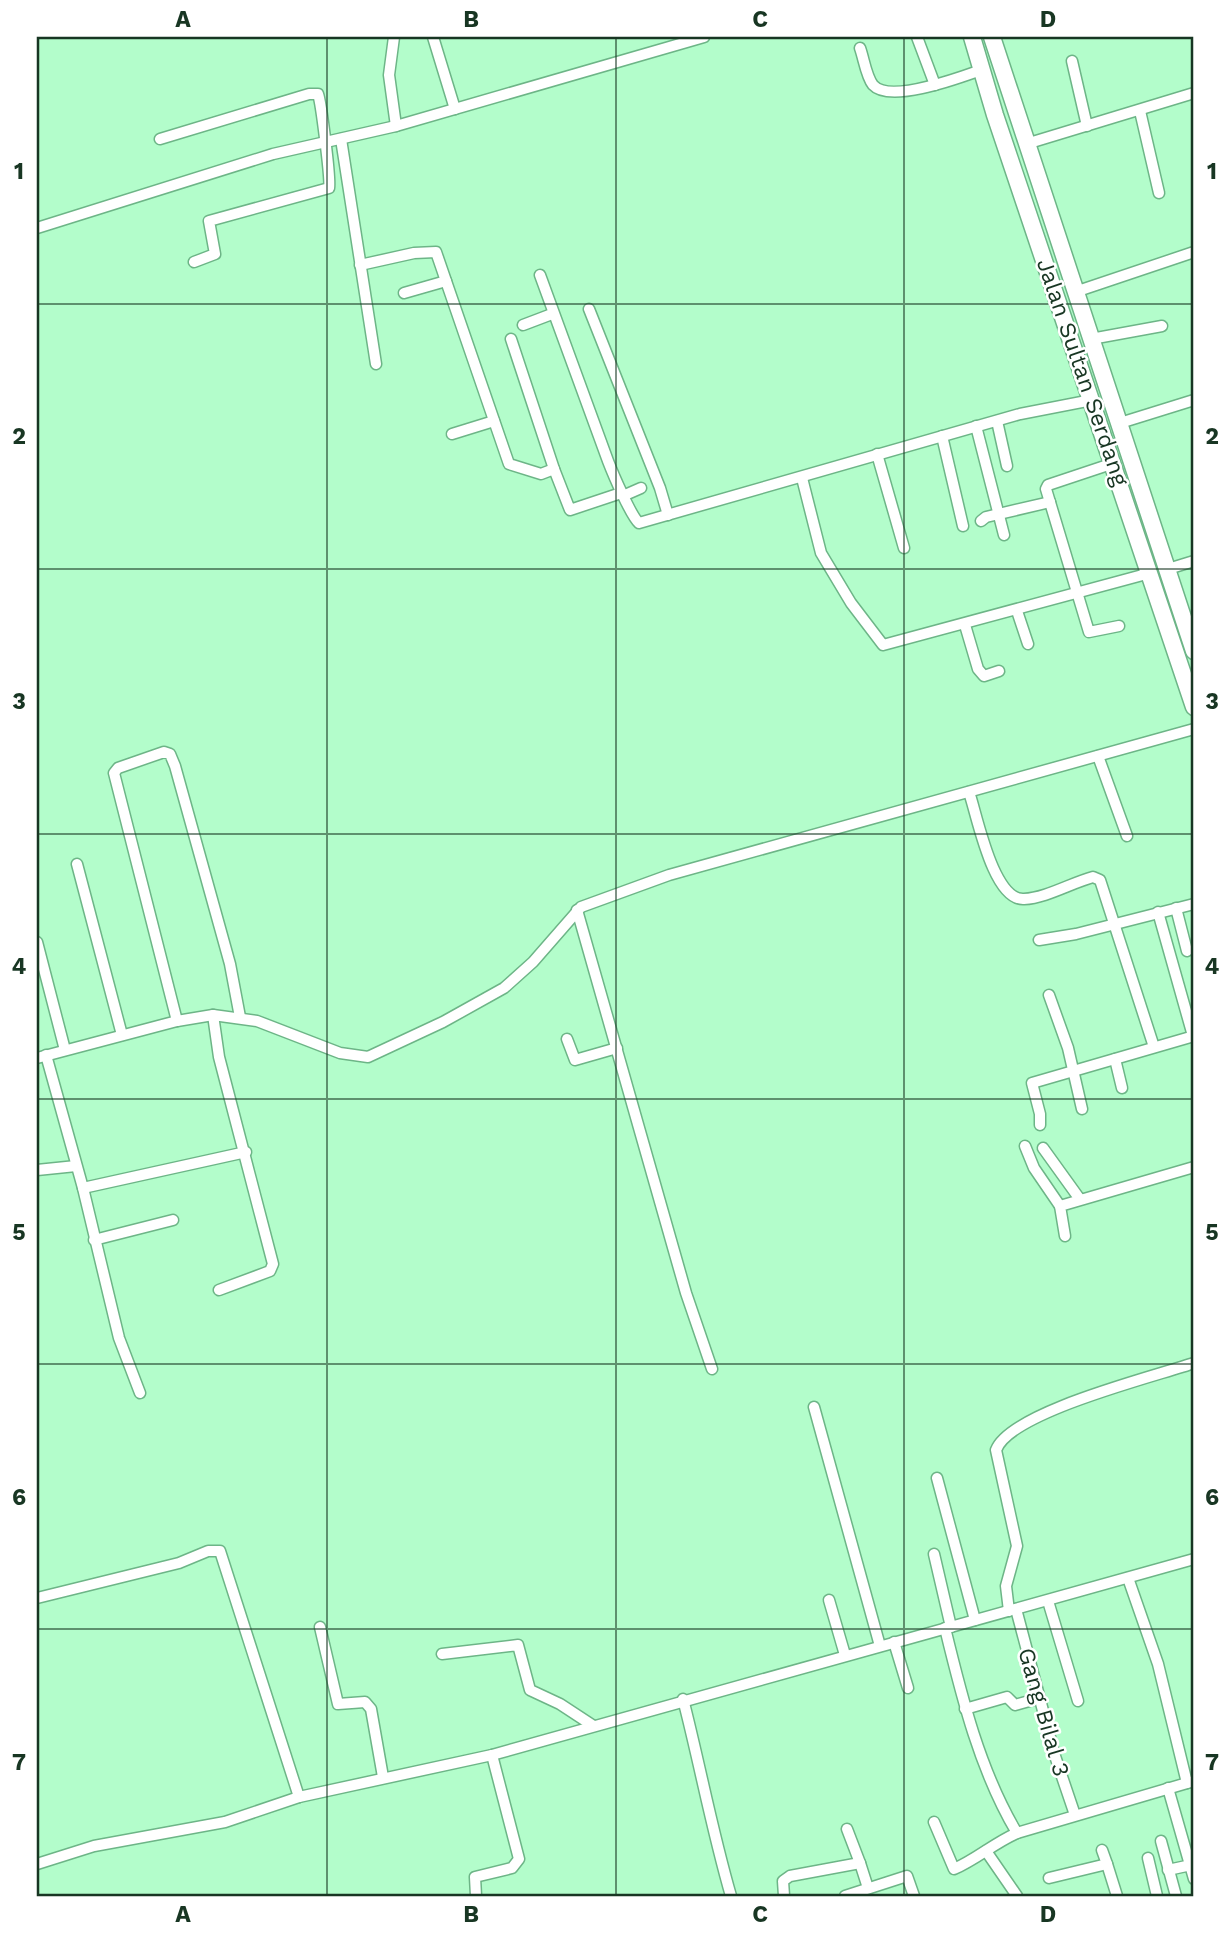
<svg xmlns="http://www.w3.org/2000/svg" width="1231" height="1933" font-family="'Work Sans',sans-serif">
<rect width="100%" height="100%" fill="#b3fdcb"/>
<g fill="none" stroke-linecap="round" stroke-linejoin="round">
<defs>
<g id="minor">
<path d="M394,37L389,75L396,126"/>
<path d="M433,37L455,109"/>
<path d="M917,37L935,85"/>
<path d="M860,48C864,59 866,76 873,85C890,104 961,77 981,70"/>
<path d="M1072,61L1087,126"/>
<path d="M1140,111L1159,193"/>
<path d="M160,139L309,94H318C321,102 331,180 329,188L209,221L215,254L194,262"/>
<path d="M341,139L376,364"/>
<path d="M1026,144L1194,93"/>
<path d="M37,228L273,154L396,126L704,37"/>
<path d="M360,265L414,253L436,252L509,464L541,474L554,469"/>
<path d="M540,275L608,461C613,474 631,516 639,523L1020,414L1092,400"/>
<path d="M1075,292L1194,252"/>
<path d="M404,293L446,281"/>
<path d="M589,309L660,488L668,515"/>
<path d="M523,325L552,314"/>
<path d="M511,339L554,469L570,510L621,493"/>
<path d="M1091,339L1162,326"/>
<path d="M997,421L1007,466"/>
<path d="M1120,423L1194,400"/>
<path d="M976,426L1004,535"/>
<path d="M452,434L494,421"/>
<path d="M942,436L963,526"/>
<path d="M877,454L904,548"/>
<path d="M1114,463L1048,485L1046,489L1089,632L1119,626"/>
<path d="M802,478L821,553L851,603L883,645L1150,573"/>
<path d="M625,495L641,488"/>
<path d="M981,521L986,517L1050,502"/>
<path d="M1168,569L1194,561"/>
<path d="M1017,611L1028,644"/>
<path d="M965,625L978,669L984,676L999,671"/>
<path d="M1098,756L1127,836"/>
<path d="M969,792C977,815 993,901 1024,899C1046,898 1071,883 1093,877L1100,880L1154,1047"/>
<path d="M77,864L122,1035"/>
<path d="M1176,908L1187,951"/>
<path d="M577,910L686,1293L712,1369"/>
<path d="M1158,912L1193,1036"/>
<path d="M1039,940L1076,934L1194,904"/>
<path d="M37,942L65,1050"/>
<path d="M1049,995L1068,1048L1082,1109"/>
<path d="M213,1015L219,1057L273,1264L270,1271L219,1290"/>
<path d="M177,1021L114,773L118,768L164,752L170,754L175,766L230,964L240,1017"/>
<path d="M567,1039L575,1060L617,1048"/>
<path d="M46,1055L83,1188L119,1338L140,1393"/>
<path d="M37,1058L177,1021L213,1015L257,1021L340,1053L368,1057L443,1022L504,988L533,962L581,907L669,875L1194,729"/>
<path d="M1115,1059L1122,1088"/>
<path d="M1040,1125V1114L1032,1083L1194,1036"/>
<path d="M1025,1146L1034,1168L1060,1206"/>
<path d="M1043,1148L1079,1198"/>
<path d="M37,1170L76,1166"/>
<path d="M83,1188L246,1152"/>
<path d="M1065,1236L1060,1206L1194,1167"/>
<path d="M94,1240L173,1220"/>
<path d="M814,1407L880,1646"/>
<path d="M937,1478L975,1620"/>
<path d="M934,1554L951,1627"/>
<path d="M1128,1578L1158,1664L1187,1783"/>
<path d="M37,1598L179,1563L208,1551H220L299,1797"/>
<path d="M829,1600L845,1655"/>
<path d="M1048,1601L1078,1701"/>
<path d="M1016,1609L1055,1756L1075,1815"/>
<path d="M1009,1611L1006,1586L1017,1546L996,1450C1010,1412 1153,1377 1194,1363"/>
<path d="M320,1627L338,1704L365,1702L371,1709L383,1777"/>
<path d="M945,1628C962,1698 980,1771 1017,1833"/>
<path d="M894,1642L908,1688"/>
<path d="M442,1654L518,1645L530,1690L560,1704L592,1725"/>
<path d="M683,1699C700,1765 712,1831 731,1896"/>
<path d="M965,1709L1007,1697L1015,1705L1040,1698"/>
<path d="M1168,1788L1194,1879"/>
<path d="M934,1822L954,1869C977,1859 994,1843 1017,1833L1194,1781"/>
<path d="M1161,1841L1176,1896"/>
<path d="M986,1851L1017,1896"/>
<path d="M1148,1858L1157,1896"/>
<path d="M860,1863L868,1888"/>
<path d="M37,1864L94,1846L225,1822L299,1797L492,1755L1194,1559"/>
<path d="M1107,1864L1117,1896"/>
<path d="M1168,1870L1191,1865"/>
<path d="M1049,1878L1107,1864L1102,1850"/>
<path d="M476,1896L475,1877L512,1868L519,1859L492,1755"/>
<path d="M784,1896L783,1881L790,1876L860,1863L847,1829"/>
<path d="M845,1896L907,1876L914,1896"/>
</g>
<g id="trunk">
<path d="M972,37L995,115L1194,707"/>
<path d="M992,37L1194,651"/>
</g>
</defs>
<use href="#minor" stroke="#6db587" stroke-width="13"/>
<use href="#trunk" stroke="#6db587" stroke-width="19"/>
<use href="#minor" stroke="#fff" stroke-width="10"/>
<use href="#trunk" stroke="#fff" stroke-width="16"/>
</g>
<path fill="none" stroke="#183623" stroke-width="2" stroke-opacity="0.55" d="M327,37V1896M616,37V1896M904,37V1896M37,304H1194M37,569H1194M37,834H1194M37,1099H1194M37,1364H1194M37,1629H1194"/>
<g text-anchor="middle" stroke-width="5" stroke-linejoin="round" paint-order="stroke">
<g font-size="23" fill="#183623" stroke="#fff">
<text transform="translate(1083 372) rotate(71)" y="8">Jalan Sultan Serdang</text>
<text transform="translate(1044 1712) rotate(74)" y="8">Gang Bilal 3</text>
</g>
</g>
<rect width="1231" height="1933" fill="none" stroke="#ffffff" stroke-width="77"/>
<rect x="38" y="38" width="1154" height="1857" fill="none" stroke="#183623" stroke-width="2.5"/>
<g font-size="23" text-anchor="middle" font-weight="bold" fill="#183623">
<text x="183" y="27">A</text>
<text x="471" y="27">B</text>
<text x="760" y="27">C</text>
<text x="1048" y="27">D</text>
<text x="19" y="179">1</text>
<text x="1212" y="179">1</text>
<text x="19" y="444">2</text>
<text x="1212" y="444">2</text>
<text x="19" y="709">3</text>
<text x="1212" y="709">3</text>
<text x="19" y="974">4</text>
<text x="1212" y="974">4</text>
<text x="19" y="1240">5</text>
<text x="1212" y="1240">5</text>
<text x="19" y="1505">6</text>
<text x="1212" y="1505">6</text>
<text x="19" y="1770">7</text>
<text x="1212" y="1770">7</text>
<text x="183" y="1922">A</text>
<text x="471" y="1922">B</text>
<text x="760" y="1922">C</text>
<text x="1048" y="1922">D</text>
</g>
</svg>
